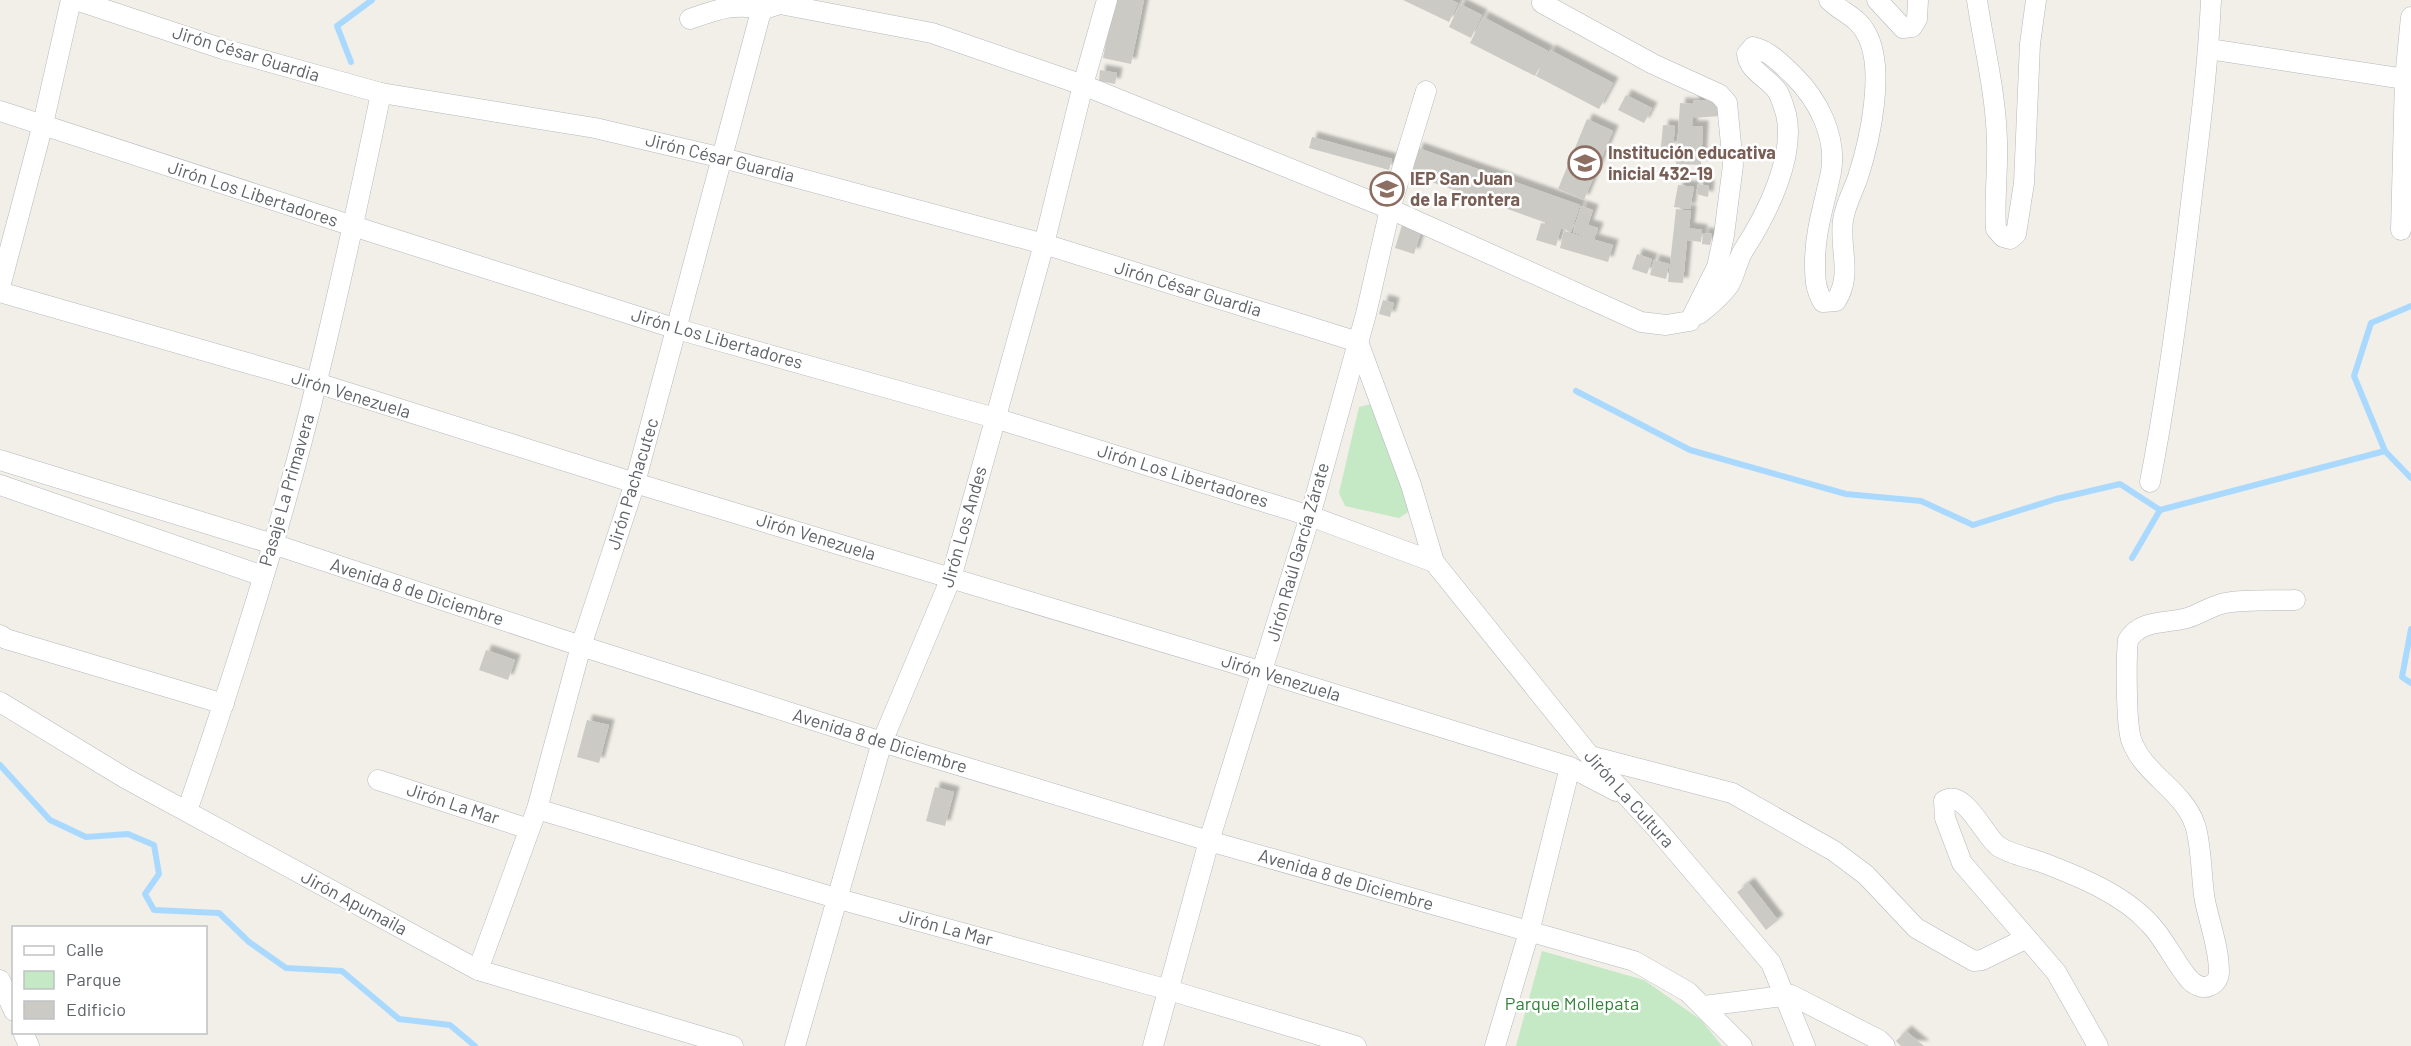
<svg xmlns="http://www.w3.org/2000/svg" width="2411" height="1046" font-family="Barlow,sans-serif">
<defs>
<filter id="shadow"><feDropShadow dx="5.5" dy="-5.5" stdDeviation="1.5" flood-color="#0004"/></filter>
</defs>
<rect width="100%" height="100%" fill="#f1efe8"/>
<g fill="#c5e8c5">
<path d="M1371,404L1413,509L1399,518L1345,506L1339,493L1359,407Z"/>
<path d="M1542,951L1644,980L1701,1020L1722,1046H1516Z"/>
</g>
<g fill="none" stroke-linecap="round" stroke-linejoin="round">
<g stroke="#aad9ff" stroke-width="6">
<path d="M351,62L337,26L372,0"/>
<path d="M2411,306L2371,323L2354,376L2385,451L2411,478"/>
<path d="M1576,391L1690,450L1846,494L1921,501L1973,525L2056,499L2120,484L2160,510L2385,451"/>
<path d="M2132,558L2160,510"/>
<path d="M2411,629L2402,677L2411,683"/>
<path d="M0,765L50,820L86,837L128,834L154,845L159,874L145,894L154,910L219,913L249,942L286,968L342,971L399,1019L450,1025L475,1046"/>
</g>
</g>
<g fill="#cccac5" filter="url(#shadow)">
<path d="M1114,0H1144L1131,64L1103,58Z"/>
<path d="M1403,0H1451L1458,3L1449,22Z"/>
<path d="M1460,4L1482,15L1471,38L1449,27Z"/>
<path d="M1483,17L1548,51L1535,76L1470,43Z"/>
<path d="M1550,50L1613,83L1599,109L1536,76Z"/>
<path d="M1100,70L1117,73L1115,84L1099,81Z"/>
<path d="M1626,95L1652,108L1644,123L1618,110Z"/>
<path d="M1717,99L1719,116L1694,118L1693,101Z"/>
<path d="M1680,103L1693,104L1692,126H1703L1701,165L1676,164Z"/>
<path d="M1587,119L1613,131L1584,200L1558,189Z"/>
<path d="M1663,125L1675,126L1673,148L1661,147Z"/>
<path d="M1312,137L1392,159L1389,170L1309,148Z"/>
<path d="M1418,148L1580,205L1571,232L1561,228L1556,246L1536,240L1541,223L1558,227L1409,174Z"/>
<path d="M1698,184L1709,186L1708,197L1696,194Z"/>
<path d="M1678,185L1694,187L1690,209L1674,207Z"/>
<path d="M1581,206L1593,210L1588,225L1598,228L1594,239L1573,232Z"/>
<path d="M1676,209L1691,211L1689,228L1702,230L1701,242L1687,240L1683,283L1668,282Z"/>
<path d="M1403,222L1422,229L1414,254L1395,248Z"/>
<path d="M1564,231L1613,245L1608,262L1560,248Z"/>
<path d="M1703,233L1712,234L1710,245L1702,244Z"/>
<path d="M1637,254L1652,259L1647,274L1632,269Z"/>
<path d="M1654,260L1669,264L1666,279L1650,275Z"/>
<path d="M1383,300L1394,303L1390,317L1379,314Z"/>
<path d="M486,650L515,660L508,680L479,670Z"/>
<path d="M587,720L609,725L599,763L577,757Z"/>
<path d="M935,787L954,792L945,826L926,821Z"/>
<path d="M1749,883L1778,920L1766,930L1737,892Z"/>
<path d="M1906,1031L1924,1046H1901L1896,1041Z"/>
</g>
<g fill="none" stroke-linecap="round" stroke-linejoin="round">
<defs>
<g id="minor">
<path d="M76,0L223,49L381,93L595,128L723,158L1044,244L1358,342L1411,485L1434,562L1590,756L1657,829L1771,963L1805,1046"/>
<path d="M1877,0L1903,28L1912,27L1917,19L1918,0"/>
<path d="M1977,0C1984,47 1996,94 1997,142C1998,171 1994,200 1996,229L2003,237L2010,239L2016,234L2024,183L2030,44L2036,0"/>
<path d="M690,19C719,9 733,3 764,9"/>
<path d="M2209,49L2405,79L2401,230"/>
<path d="M2405,79L2411,17"/>
<path d="M0,111L353,226L677,329L995,418L1310,516L1434,562"/>
<path d="M0,287L43,124L71,0"/>
<path d="M0,292L317,383L635,483L1263,672L1570,767L1616,791"/>
<path d="M1699,314C1709,306 1721,296 1729,285C1735,275 1737,261 1743,251C1766,216 1796,157 1786,114C1784,107 1781,98 1778,92C1769,78 1749,72 1747,54L1753,47C1768,50 1783,65 1794,76C1818,100 1837,136 1831,172C1825,202 1815,230 1815,262C1815,277 1815,289 1823,302L1836,301C1853,274 1839,250 1843,220C1845,206 1853,191 1858,177C1870,140 1886,68 1866,33C1858,17 1841,12 1829,0"/>
<path d="M0,460L273,544L581,646L882,742L1209,841L1634,961L1688,992L1742,1046"/>
<path d="M2150,482C2168,390 2180,297 2191,203C2199,136 2208,68 2211,0"/>
<path d="M0,485L263,576"/>
<path d="M0,635L6,639L224,704"/>
<path d="M0,702L125,778L478,970L733,1046"/>
<path d="M1590,756L1732,793L1834,851L1866,875L1916,928L1974,961L1982,960L2025,939"/>
<path d="M378,780L529,829"/>
<path d="M537,809L839,899L1169,990L1356,1046"/>
<path d="M187,811C236,670 282,527 317,381C340,286 361,190 381,93"/>
<path d="M478,970L537,809L581,646L635,483L760,15L764,9L780,4L932,33L1083,85L1390,209L1641,322L1666,325L1690,321L1717,267L1724,235L1733,165L1727,103L1719,94L1653,64L1542,3"/>
<path d="M0,980L14,1011"/>
<path d="M1704,1006L1791,995L1879,1040L1885,1046"/>
<path d="M23,1032L29,1046"/>
<path d="M795,1046L882,742L951,578L1044,244L1083,85L1107,0"/>
<path d="M1153,1046L1209,841L1310,516L1366,314L1390,209L1426,91"/>
<path d="M1495,1046L1529,932L1570,767"/>
<path d="M2098,1046L2056,972L1962,863L1945,818L1944,801C1965,788 1984,836 1998,846C2007,853 2029,858 2041,862C2078,876 2123,894 2150,924C2166,941 2175,963 2189,979C2194,985 2203,989 2209,986C2215,984 2219,979 2219,972C2219,948 2210,925 2205,901C2201,879 2202,846 2195,825C2183,789 2143,775 2131,739C2126,722 2126,659 2128,640C2141,619 2166,624 2187,618C2200,614 2211,606 2225,603C2248,599 2273,601 2295,600"/>
</g>
</defs>
<use href="#minor" stroke="#b5b8bc" stroke-width="21"/>
<use href="#minor" stroke="#fff" stroke-width="20"/>
</g>
<defs>
<symbol id="school-ring" viewBox="-11 -11 22 22"><circle r="9.5" fill="#fff" stroke="#8d6e63" stroke-width="1.5"/><path d="M0-5L7-2L0 1L-7-2ZM-4 1L0 2.5L4 1V4Q0 6-4 4Z" fill="#8d6e63"/></symbol>
<symbol id="university-ring" viewBox="-11 -11 22 22"><circle r="9.5" fill="#fff" stroke="#8d6e63" stroke-width="1.5"/><path d="M0-5L7-2L0 1L-7-2ZM-4 1L0 2.5L4 1V4Q0 6-4 4Z" fill="#8d6e63"/></symbol>
</defs>
<g fill-rule="evenodd">
<use href="#school-ring" x="1566" y="144" width="38" height="38"/>
<use href="#university-ring" x="1368" y="170" width="38" height="38"/>
</g>
<g text-anchor="middle" stroke-width="5" stroke-linejoin="round" paint-order="stroke">
<g font-size="18" fill="#5f6368" stroke="#fff">
<text transform="translate(246 54) rotate(17)" y="6">Jirón César Guardia</text>
<text transform="translate(720 158) rotate(14)" y="6">Jirón César Guardia</text>
<text transform="translate(253 194) rotate(18)" y="6">Jirón Los Libertadores</text>
<text transform="translate(1188 289) rotate(17)" y="6">Jirón César Guardia</text>
<text transform="translate(717 339) rotate(16)" y="6">Jirón Los Libertadores</text>
<text transform="translate(351 395) rotate(17)" y="6">Jirón Venezuela</text>
<text transform="translate(1183 476) rotate(17)" y="6">Jirón Los Libertadores</text>
<text transform="translate(633 484) rotate(-73)" y="6">Jirón Pachacutec</text>
<text transform="translate(287 490) rotate(-74)" y="6">Pasaje La Primavera</text>
<text transform="translate(964 527) rotate(-74)" y="6">Jirón Los Andes</text>
<text transform="translate(816 537) rotate(17)" y="6">Jirón Venezuela</text>
<text transform="translate(1298 552) rotate(-74)" y="6">Jirón Raúl García Zárate</text>
<text transform="translate(417 592) rotate(18)" y="6">Avenida 8 de Diciembre</text>
<text transform="translate(1281 678) rotate(17)" y="6">Jirón Venezuela</text>
<text transform="translate(880 741) rotate(17)" y="6">Avenida 8 de Diciembre</text>
<text transform="translate(1629 799) rotate(48)" y="6">Jirón La Cultura</text>
<text transform="translate(453 804) rotate(18)" y="6">Jirón La Mar</text>
<text transform="translate(1346 880) rotate(16)" y="6">Avenida 8 de Diciembre</text>
<text transform="translate(354 903) rotate(28)" y="6">Jirón Apumaila</text>
<text transform="translate(946 928) rotate(15)" y="6">Jirón La Mar</text>
</g>
<g font-size="18" font-weight="bold" fill="#785e54" stroke="#fff" text-anchor="start">
<text x="1608" y="159">Institución educativa<tspan x="1608" dy="21">inicial 432-19</tspan></text>
<text x="1410" y="185">IEP San Juan<tspan x="1410" dy="21">de la Frontera</tspan></text>
</g>
<g font-size="18" fill="#348239" stroke="#fff">
<text x="1572" y="1010">Parque Mollepata</text>
</g>
</g>
<rect x="12" y="926" width="195" height="108" fill="#ffffff" stroke="#bfc1c3" stroke-width="1.5"/>
<rect x="24" y="946" width="30" height="9" fill="#ffffff" stroke="#bfc1c3" stroke-width="1.5"/>
<text x="66" y="956" font-size="18" fill="#5f6368">Calle</text>
<rect x="24" y="971" width="30" height="18" fill="#c5e8c5" stroke="#bfc1c3" stroke-width="1.5"/>
<text x="66" y="986" font-size="18" fill="#5f6368">Parque</text>
<rect x="24" y="1001" width="30" height="18" fill="#cccac5" stroke="#bfc1c3" stroke-width="1.5"/>
<text x="66" y="1016" font-size="18" fill="#5f6368">Edificio</text>
</svg>
